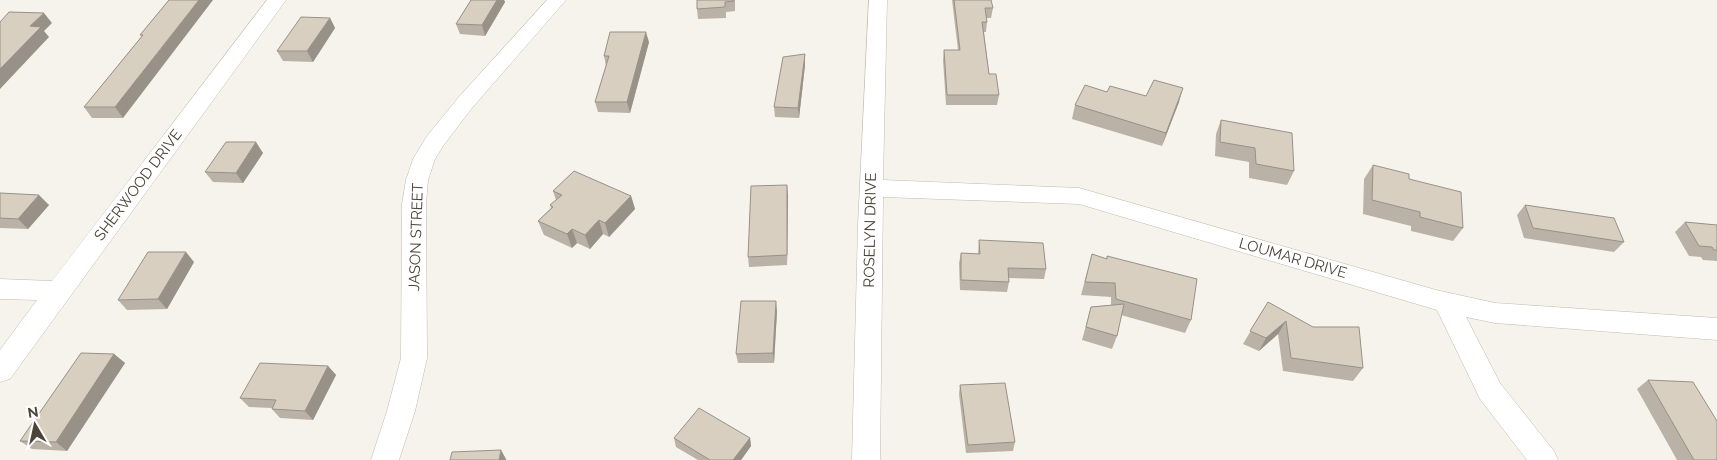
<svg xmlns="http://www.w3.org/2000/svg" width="1717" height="460" font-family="Raleway,sans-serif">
<rect width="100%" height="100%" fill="#f6f3ec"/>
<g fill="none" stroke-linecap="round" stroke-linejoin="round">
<defs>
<g id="minor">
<path d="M267,0H286L10,379L0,382V350L37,300L0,299V279L52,281Z"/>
<path d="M547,0H566L472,108L443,146L435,159L428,180L426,204L427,358L415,411L399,460H371L387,411L401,358L402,204L406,180L413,159L427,136L458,98Z"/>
<path d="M869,0H887L883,180L1079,188L1436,290L1495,303L1717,318V340L1495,323L1466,317L1500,383L1554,451L1558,460H1527L1480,399L1437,310L1079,204L883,197L880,460H852L858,225Z"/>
</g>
</defs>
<use href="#minor" stroke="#c2bbae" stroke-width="1"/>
<use href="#minor" fill="#fff" fill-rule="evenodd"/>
</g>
<g fill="#bab2a6">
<path d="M169,0L123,118H92L84,107L142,36L140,35Z"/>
<path d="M471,0H504L505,2L485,36L460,34L456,24Z"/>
<path d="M697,0H735V11L726,12V18L698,19L697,9Z"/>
<path d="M952,0H991L993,8L991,18H986L987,22L986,32H984L989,74L999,95L997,105H946L943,60L944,50H958Z"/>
<path d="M330,18L335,28L313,62L283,61L277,51Z"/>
<path d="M649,42L630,113L598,112L595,102L606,66L604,56Z"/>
<path d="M805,65L799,118L775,117L774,107Z"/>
<path d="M1107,92L1146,96L1179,102L1162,146L1072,119L1075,105Z"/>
<path d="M1221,120L1294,171L1287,185L1249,178V162L1215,156L1216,134Z"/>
<path d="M263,153L243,183L213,182L205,172Z"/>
<path d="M1373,165L1409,179L1463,228L1453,241L1411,231V226L1363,214L1364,179Z"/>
<path d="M553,191L631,196L635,209L609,237L603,234L590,249L577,243L572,248L544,235L538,221L551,208L550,205L556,200Z"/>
<path d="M0,193L49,205L28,229L0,228Z"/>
<path d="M788,195L787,265L749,267L748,257Z"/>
<path d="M1525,205L1624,242L1614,252L1524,238L1517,215Z"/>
<path d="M1685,222L1717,225V261L1703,260L1701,257L1689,256L1675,232Z"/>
<path d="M979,240L1046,269L1044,279L1009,278V282L1007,292L960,290L959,263L961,253L978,254Z"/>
<path d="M1092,254L1191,320L1185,333L1121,315L1117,336L1112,349L1082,340L1091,307L1111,305V297L1081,295Z"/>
<path d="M194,262L167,309L127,310L118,300Z"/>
<path d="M1268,302L1363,368L1353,381L1283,371L1278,334L1259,351L1243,344Z"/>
<path d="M777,311L774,363H738L736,354Z"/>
<path d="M114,354L125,363L67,451L32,449L20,441Z"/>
<path d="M328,366L336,375L313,420L280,418L272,409V408L249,407L240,398Z"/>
<path d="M1648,380L1717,460H1677L1637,389Z"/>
<path d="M960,385L1015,442L1013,451L966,453L959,394Z"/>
<path d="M674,438H750L751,446L741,460H698L676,447Z"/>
</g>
<g fill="#979187">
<path d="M199,0H213L123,118L115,107Z"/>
<path d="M497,0H504L505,2L485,36L482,25Z"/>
<path d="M44,13L52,23L44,31L49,37L0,89V69L30,26Z"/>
<path d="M330,18L335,28L313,62L307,51Z"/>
<path d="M646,32L649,42L630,113L627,102Z"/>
<path d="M805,54V65L799,118L798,108Z"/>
<path d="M1183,88L1179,102L1162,146L1166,133Z"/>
<path d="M256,142L263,153L243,183L236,173Z"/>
<path d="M787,185L788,195L787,265Z"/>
<path d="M39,195L49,205L28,229L18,219Z"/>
<path d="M631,196L635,209L609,237L605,223Z"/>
<path d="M599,220L603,234L590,249L585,235Z"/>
<path d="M572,229L577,243L572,248L567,234Z"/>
<path d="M186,252L194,262L167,309L158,299Z"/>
<path d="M776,301L777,311L774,363L773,353Z"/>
<path d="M1286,321L1278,334L1259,351L1266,338Z"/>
<path d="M114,354L125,363L67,451L56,442Z"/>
<path d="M328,366L336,375L313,420L305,411Z"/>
<path d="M750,438L751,446L741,460H733Z"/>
<path d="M501,450L506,459V460H499Z"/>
</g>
<g fill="#d8cfc1" stroke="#979187">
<path d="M169,0H199L115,107H84L143,35H140Z"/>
<path d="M471,0H497L482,25L456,24Z"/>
<path d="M697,0H734V1L725,2V7L697,9Z"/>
<path d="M954,0H991L993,8H985L987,22H982L989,74H996L999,95H947L944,50H960Z"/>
<path d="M9,12L44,13L30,26L41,27L0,69V22Z"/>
<path d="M301,17L330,18L307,51H277Z"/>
<path d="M610,32H646L627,102H595L609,56H604Z"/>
<path d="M805,54L798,108L774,107L783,57Z"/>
<path d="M1154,80L1183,88L1166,133L1075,105L1085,85L1107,92L1110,86L1146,96Z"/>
<path d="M1221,120L1292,133L1294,171L1256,164L1255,148L1220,142Z"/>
<path d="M226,142H256L236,173L205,172Z"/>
<path d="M1373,165L1409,174V179L1461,192L1463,228L1420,217V212L1372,200Z"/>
<path d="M574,171L631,196L605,223L599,220L585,235L572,229L567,234L538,221L553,207L550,205L562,195L553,191Z"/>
<path d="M787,185V255L748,257L751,186Z"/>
<path d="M0,193L39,195L18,219L0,218Z"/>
<path d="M1525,205L1614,218L1624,242L1533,228Z"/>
<path d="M1685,222L1717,225V250H1714L1712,247L1699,246Z"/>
<path d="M979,240L1043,243L1046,269L1008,268L1009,282L961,280V253L980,254Z"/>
<path d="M148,252H186L158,299L118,300Z"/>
<path d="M1092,254L1107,259V256L1197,279L1191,320L1116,299L1115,283L1085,282Z"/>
<path d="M741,301H776L773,353L736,354Z"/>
<path d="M1268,302L1313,327H1359L1363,368L1291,358L1286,321L1266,338L1250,331Z"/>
<path d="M1124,304L1117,336L1086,327L1091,307Z"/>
<path d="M81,353L114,354L56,442L20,441Z"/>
<path d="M260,363L328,366L305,411L272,409L276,400L240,398Z"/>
<path d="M1648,380L1693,382L1717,421V460H1694Z"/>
<path d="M1005,383L1015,442L968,445L960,385Z"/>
<path d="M699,408L750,438L733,460H710L674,438Z"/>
<path d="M501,450L499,460H450L452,452Z"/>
</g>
<g text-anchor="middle" stroke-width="4" stroke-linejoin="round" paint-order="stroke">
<g font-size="15" fill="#4b4439" stroke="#fff">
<text transform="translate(138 185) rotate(-53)" y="5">SHERWOOD DRIVE</text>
<text transform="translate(870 230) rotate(-89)" y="5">ROSELYN DRIVE</text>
<text transform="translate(416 237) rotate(-88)" y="5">JASON STREET</text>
<text transform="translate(1293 258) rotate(16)" y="5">LOUMAR DRIVE</text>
</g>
</g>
<g transform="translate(35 425) rotate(351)" stroke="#ffffff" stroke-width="4" paint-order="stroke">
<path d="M0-4L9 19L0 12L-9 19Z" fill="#4b4439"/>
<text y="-8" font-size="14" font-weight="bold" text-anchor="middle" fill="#4b4439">N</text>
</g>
</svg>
